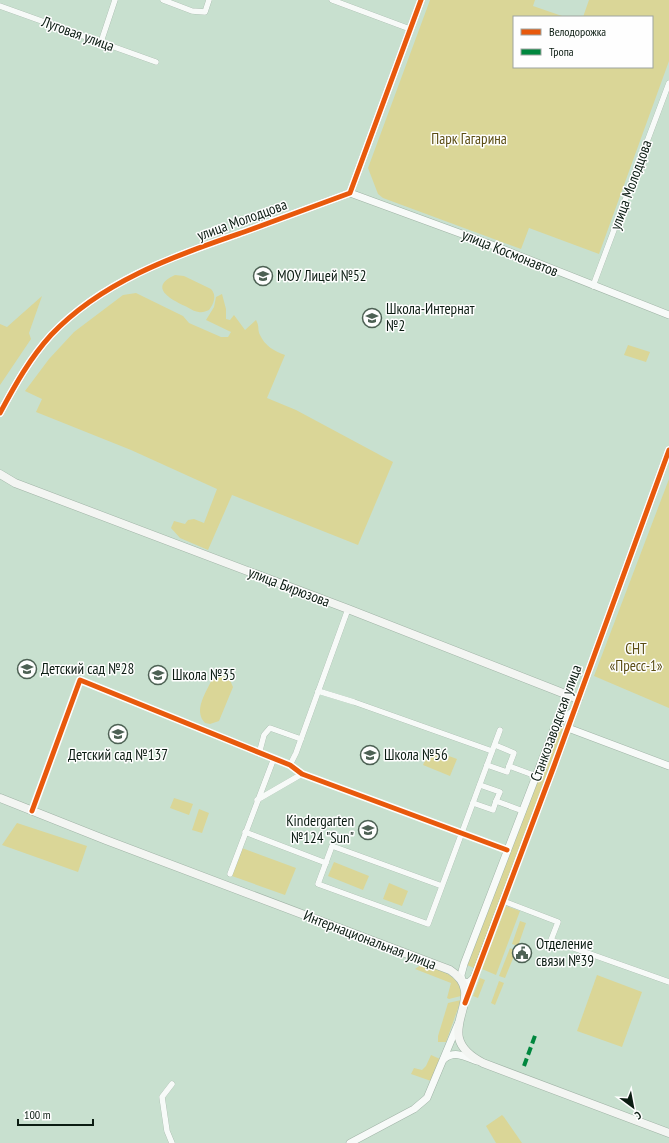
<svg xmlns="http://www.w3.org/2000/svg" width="669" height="1143" font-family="'PT Sans Narrow',sans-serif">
<rect width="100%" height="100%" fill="#c8e0cf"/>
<g fill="#dad697">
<path d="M430,0H535L533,6L565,17H514V67H652V17H583L589,0H669V61L599,254L529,228L521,249L383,198L378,194L368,168Z"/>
<path d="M175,275L184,276L211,289C217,295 214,304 209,310C206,311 202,313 199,312C195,312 189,308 185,306C170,299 148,287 175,275Z"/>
<path d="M136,293L183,316L189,323L221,337H228L231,332L206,320L214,307L216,297L222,294L226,309V319L230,320L234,315L245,330L256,320C260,327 257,329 260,335C265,346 274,351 285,355L267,398L296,410L393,462L358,545L232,495L208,550L180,538L171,528L174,521L185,524L188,520L194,519L204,523L217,489L131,450L36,412L42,399L25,391L49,359L74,332L123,295Z"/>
<path d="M42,296L29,333L31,339L0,385V324L7,327Z"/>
<path d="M628,345L650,352L646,362L624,355Z"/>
<path d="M669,479V708L594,676Z"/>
<path d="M220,675L229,678L233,687L219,721L210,724L205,723C193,710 206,693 212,679Z"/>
<path d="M558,725L565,727L476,969L467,965Z"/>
<path d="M430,749L457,759L450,776L423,765Z"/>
<path d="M174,798L193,804L189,815L170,808Z"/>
<path d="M199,809L209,813L202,833L192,830Z"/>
<path d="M17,823L87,846L78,872L2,845Z"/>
<path d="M242,848L296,868L285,895L232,876Z"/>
<path d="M334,862L369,876L363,890L328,876Z"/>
<path d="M389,883L408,891L402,906L383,899Z"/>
<path d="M506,906L520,911L496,975L482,969Z"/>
<path d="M520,921L526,923L518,946L512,944Z"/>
<path d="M510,948L516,951L505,978L499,976Z"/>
<path d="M422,964C438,969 462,975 461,996L449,999L447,998L451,983L415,969Z"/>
<path d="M597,975L642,992L622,1047L577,1031Z"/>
<path d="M480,978L485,980L478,998L473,996Z"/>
<path d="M499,981L504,983L495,1005L491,1003Z"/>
<path d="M461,1000L446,1042H438V1036L448,1003Z"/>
<path d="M431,1055L440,1059L431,1081L411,1074L414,1068L422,1070L426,1066Z"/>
<path d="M502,1115L504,1117L522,1143H496L486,1126Z"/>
</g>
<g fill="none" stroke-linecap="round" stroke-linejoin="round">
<defs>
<g id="minor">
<path d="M163,0L192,11L205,12L209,0"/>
<path d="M332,0L410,29"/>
<path d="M0,6L156,62"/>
<path d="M101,42L115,0"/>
<path d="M593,286L669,83"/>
<path d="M318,691L354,702L492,751"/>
<path d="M495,745L514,753L509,766L536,776"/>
<path d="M259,754L264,735L270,728L301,739"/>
<path d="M290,765L296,753L348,609"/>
<path d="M487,765L507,772L509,766"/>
<path d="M480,785L500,792L496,801L523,811"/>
<path d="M257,800L302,774"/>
<path d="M473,803L493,810L496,801"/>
<path d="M32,811L80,680L290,765L302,774L507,850"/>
<path d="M245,832L326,863"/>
<path d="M230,874L274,758"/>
<path d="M442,886L332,846L318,884L428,924L500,730"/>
<path d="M503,901L558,922L551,940L669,982"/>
<path d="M172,1143L167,1131L162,1097L172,1084"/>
</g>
<g id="tertiary">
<path d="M350,193L492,245L669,315"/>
<path d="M0,413C15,385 30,358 51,335C103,280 175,256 244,232C280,219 315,206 350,193L421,0"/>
<path d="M568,728L669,766"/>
<path d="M474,978L468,983L462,981L461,975L464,964L554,729L559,721L574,711"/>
<path d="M466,999L554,766L669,450"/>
<path d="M444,1059C455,1050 466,1057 477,1061"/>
<path d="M350,1143L414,1109L427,1098L458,1024"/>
</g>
<g id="secondary">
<path d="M0,474L15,483L348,609L578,699"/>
<path d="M0,798L106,840L450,970C493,998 425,1033 483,1063L669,1133"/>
</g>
</defs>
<use href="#minor" stroke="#a0b3a6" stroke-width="6"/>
<use href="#tertiary" stroke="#a0b3a6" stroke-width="8"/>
<use href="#secondary" stroke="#a0b3a6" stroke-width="9"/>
<use href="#minor" stroke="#f7faf8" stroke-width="5.5"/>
<use href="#tertiary" stroke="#f7faf8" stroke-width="7"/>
<use href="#secondary" stroke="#f3f5f2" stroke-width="8"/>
<path stroke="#00873e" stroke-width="4" stroke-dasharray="8 4" stroke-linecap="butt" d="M524,1066L536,1033"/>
<defs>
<g id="cycleway">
<path d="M0,413C15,385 30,358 51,335C103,280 175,256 244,232C280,219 315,206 350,193L421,0"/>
<path d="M32,811L80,680L290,765L302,774L507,850"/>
<path d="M465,1003L554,766L669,450"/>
</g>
</defs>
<use href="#cycleway" stroke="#fefefe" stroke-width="8"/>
<use href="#cycleway" stroke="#e8590c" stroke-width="5"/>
</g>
<defs>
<symbol id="school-ring" viewBox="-11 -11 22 22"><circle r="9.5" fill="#fefefe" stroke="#4d6154" stroke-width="1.5"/><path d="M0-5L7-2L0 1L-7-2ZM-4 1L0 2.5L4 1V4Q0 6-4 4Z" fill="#4d6154"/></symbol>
<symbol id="civic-ring" viewBox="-11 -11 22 22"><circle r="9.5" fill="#fefefe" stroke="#4d6154" stroke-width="1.5"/><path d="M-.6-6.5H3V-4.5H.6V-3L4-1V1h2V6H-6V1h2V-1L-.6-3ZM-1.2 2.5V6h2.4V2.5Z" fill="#4d6154"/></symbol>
</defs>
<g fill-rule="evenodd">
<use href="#school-ring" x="252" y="265" width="22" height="22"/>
<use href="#school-ring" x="361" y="307" width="22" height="22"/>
<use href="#school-ring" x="16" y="658" width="22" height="22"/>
<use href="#school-ring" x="147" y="664" width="22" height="22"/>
<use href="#school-ring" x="107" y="723" width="22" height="22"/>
<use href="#school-ring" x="359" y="744" width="22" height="22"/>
<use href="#school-ring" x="357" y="819" width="22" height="22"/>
<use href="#civic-ring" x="511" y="942" width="22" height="22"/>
</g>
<g text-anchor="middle" stroke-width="3" stroke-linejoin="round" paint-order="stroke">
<g font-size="15" fill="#0b1c12" stroke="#fefefe">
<text transform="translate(78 34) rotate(20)" y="5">Луговая улица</text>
<text transform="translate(631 185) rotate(-70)" y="5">улица Молодцова</text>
<text transform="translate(242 220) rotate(-20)" y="5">улица Молодцова</text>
<text transform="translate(510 253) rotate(22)" y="5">улица Космонавтов</text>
<text transform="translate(289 587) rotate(21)" y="5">улица Бирюзова</text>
<text transform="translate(556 723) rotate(-70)" y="5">Станкозаводская улица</text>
<text transform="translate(370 940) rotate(21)" y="5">Интернациональная улица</text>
</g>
<g font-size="15" fill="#5b4d13" stroke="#fefefe">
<text x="469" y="144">Парк Гагарина</text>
<text x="636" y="654">СНТ<tspan x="636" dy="17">«Пресс-1»</tspan></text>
</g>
<g font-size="15" fill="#0b1c12" stroke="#fefefe" text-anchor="start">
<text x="277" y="281">МОУ Лицей №52</text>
<text x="386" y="314">Школа-Интернат<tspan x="386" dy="17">№2</tspan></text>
<text x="41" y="674">Детский сад №28</text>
<text x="172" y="680">Школа №35</text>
<text x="118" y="760" text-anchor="middle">Детский сад №137</text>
<text x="384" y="760">Школа №56</text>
<text x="354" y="826" text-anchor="end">Kindergarten<tspan x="354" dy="17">№124 "Sun"</tspan></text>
<text x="536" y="949">Отделение<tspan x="536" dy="17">связи №39</tspan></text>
</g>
</g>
<rect x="513" y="16" width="140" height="52" fill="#fefefe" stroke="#9da4a0"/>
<rect x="521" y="29" width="20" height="6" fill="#e8590c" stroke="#9da4a0"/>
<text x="549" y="36" font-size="12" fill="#0b1c12">Велодорожка</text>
<rect x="521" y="49" width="20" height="6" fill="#00873e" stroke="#9da4a0"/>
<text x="549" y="56" font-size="12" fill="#0b1c12">Тропа</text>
<g transform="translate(633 1107) rotate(148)" stroke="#fefefe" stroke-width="3" paint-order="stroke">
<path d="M0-3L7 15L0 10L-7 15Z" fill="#0b1c12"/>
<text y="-6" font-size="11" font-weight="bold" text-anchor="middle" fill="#0b1c12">С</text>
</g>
<path d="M18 1119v6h75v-6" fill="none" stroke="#0b1c12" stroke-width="2"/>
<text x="24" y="1119" font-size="12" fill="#0b1c12" stroke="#fefefe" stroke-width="3" paint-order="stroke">100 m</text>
</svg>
